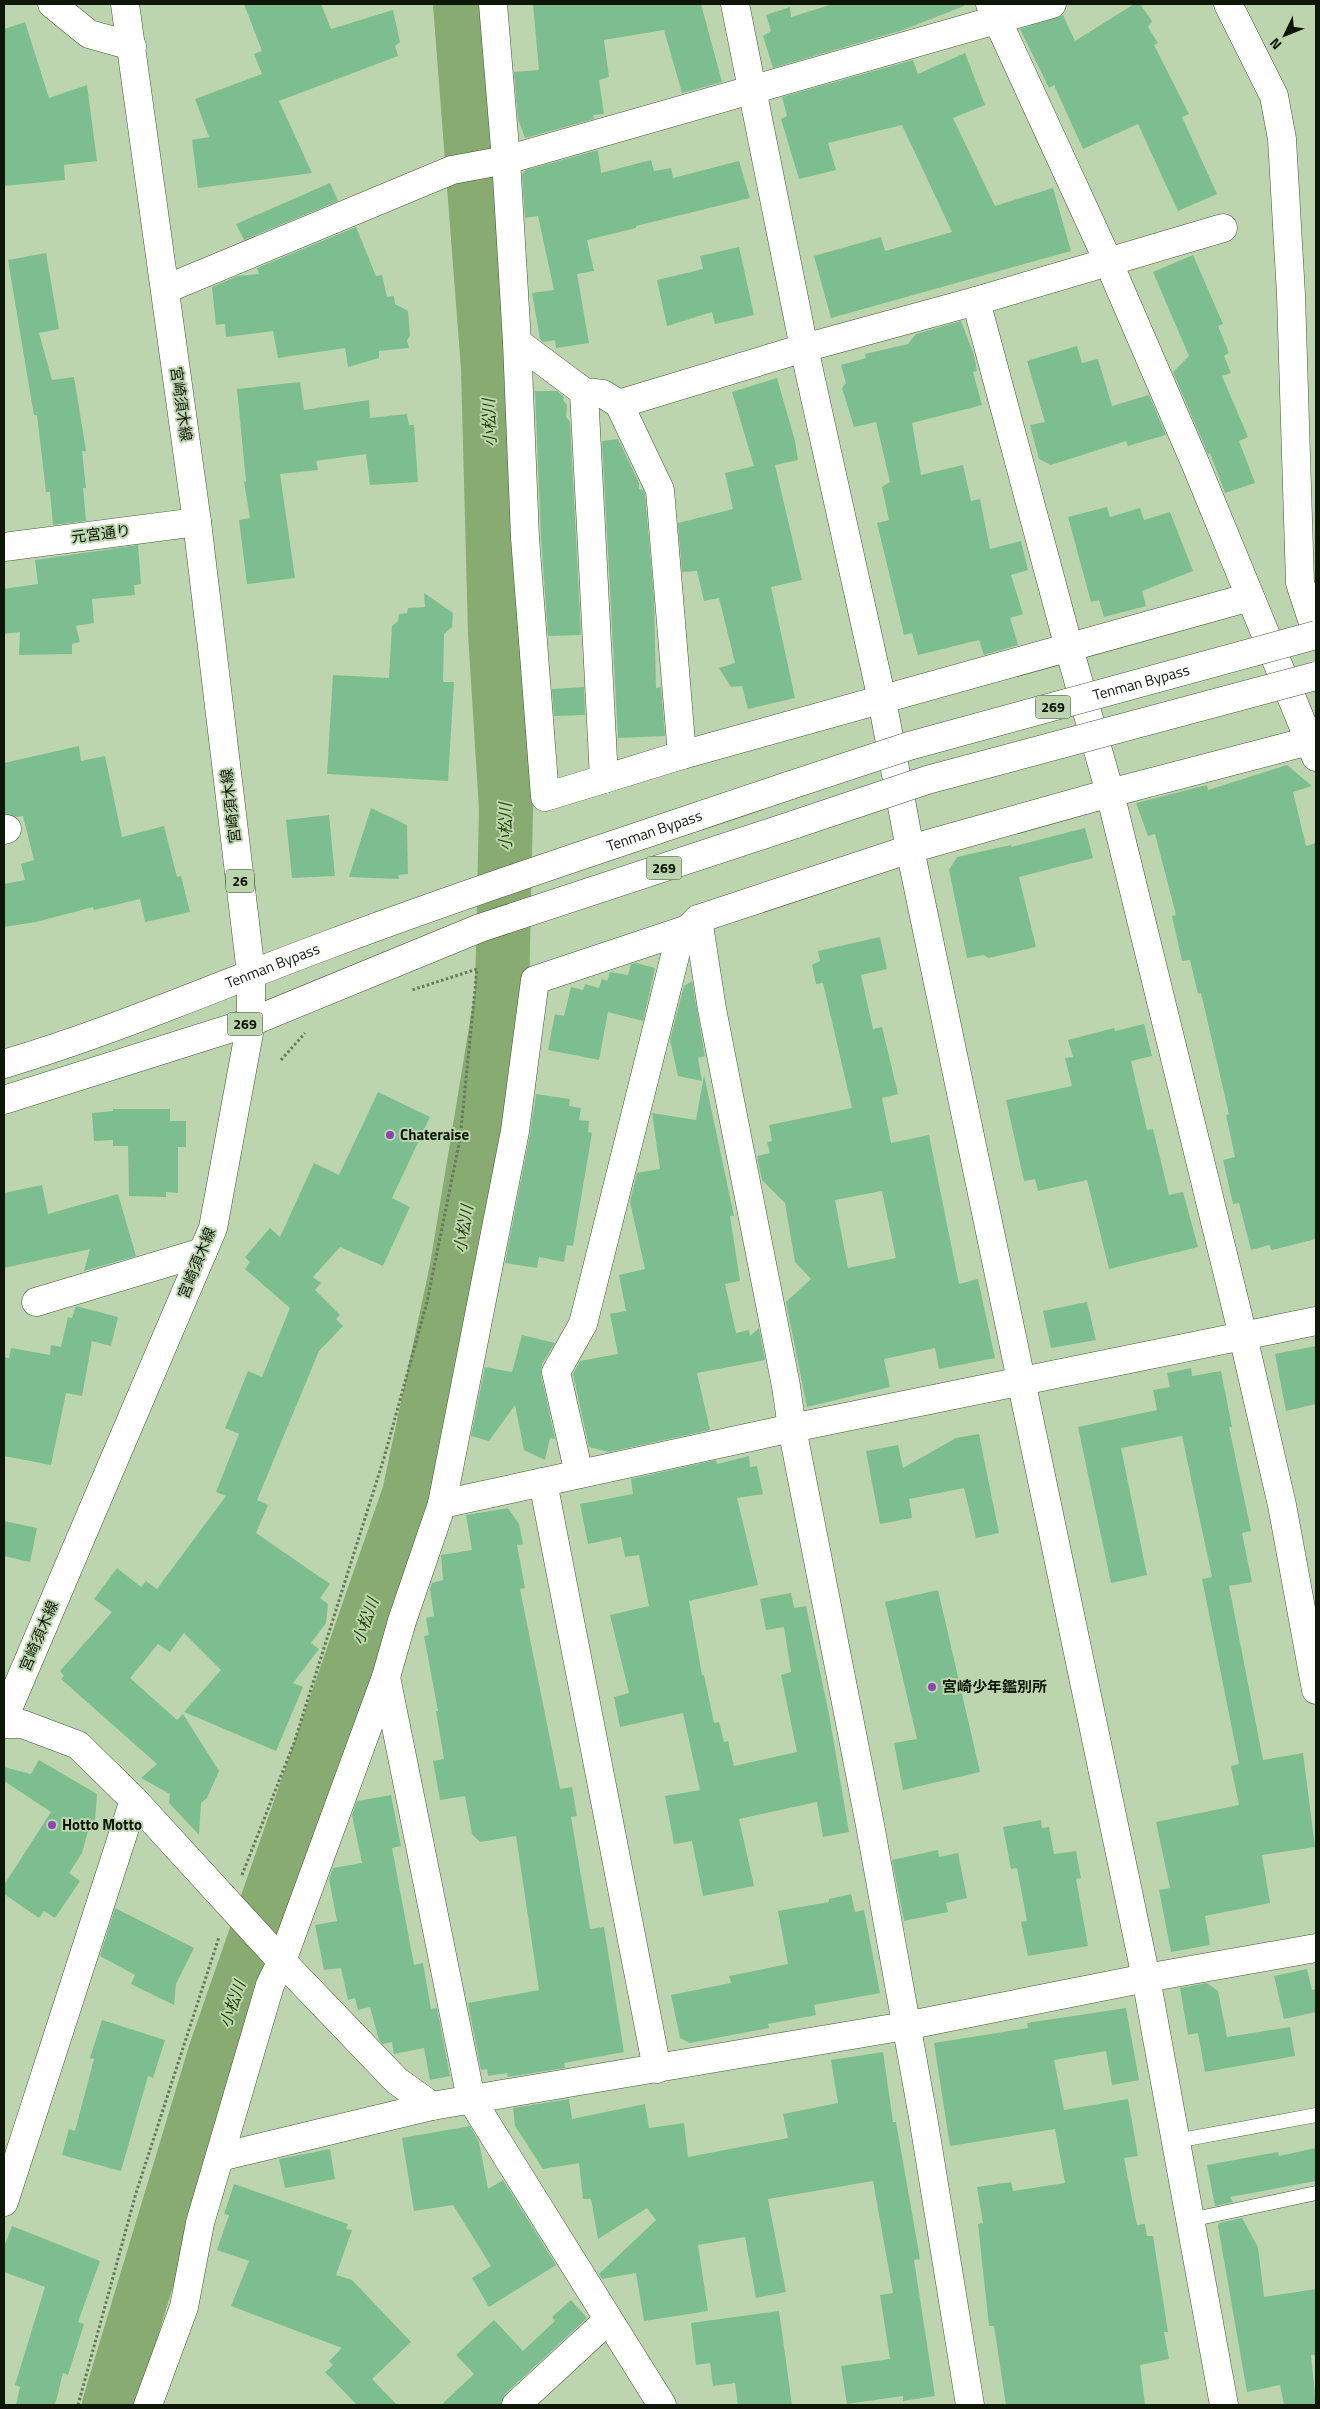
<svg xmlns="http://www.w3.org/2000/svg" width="1320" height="2409" font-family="'Titillium Web','Noto Sans JP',sans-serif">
<rect width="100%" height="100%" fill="#bdd5ae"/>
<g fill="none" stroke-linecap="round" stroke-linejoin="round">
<path stroke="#87ab70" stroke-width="54" d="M109,2405L215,2053L409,1494L457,1267L502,993L506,809L495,633L488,368L460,4"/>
</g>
<g fill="#7dbe91" fill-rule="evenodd">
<path d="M244,4H321L331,29L393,10L400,42L395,46L398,56L279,101L312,173L198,188L192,140L209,137L195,99L262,74L254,54L262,51Z"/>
<path d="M533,4H701L722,82L682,93L664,30L604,40L609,77L599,80L604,114L593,115L594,119L525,138L518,119L514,72L539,70Z"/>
<path d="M833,4H963L964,6L903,30L773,68L763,36L771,31L766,15L790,7L791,17Z"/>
<path d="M1134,4H1140L1152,21L1148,27L1158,43L1154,45L1189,114L1182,117L1217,194L1178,211L1138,124L1083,149L1054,85L1049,88L1020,29L1063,15L1075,41Z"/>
<path d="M25,22L49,98L87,85L97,161L64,165L65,180L4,186V29Z"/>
<path d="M965,53L985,105L953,118L995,206L1053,188L1071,251L831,318L814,256L881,237L885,251L952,232L902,125L828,143L836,170L799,179L781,119L787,116L782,97L913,60L918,74Z"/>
<path d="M598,150L601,173L651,160L654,171L671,168L673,178L739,161L750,198L636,226V228L587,240L594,271L577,274L589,343L556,348L555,340L543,342L540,339L532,293L554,290L538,216L525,218L522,174L526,170Z"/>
<path d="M330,183L338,201L244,240L236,224Z"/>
<path d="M356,227L376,276L382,275L387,297L394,296L395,304L408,311L410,336L407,340L409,348L379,351V358L348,367L345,348L278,358L273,331L226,337L225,324L216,325L212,287L238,276L259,274L257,268Z"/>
<path d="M739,247L754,315L715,324L712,312L667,326L657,280L703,269L700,256Z"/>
<path d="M46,253L59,329L39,333L52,380L74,377L86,451H82L86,488H83L86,521L53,525L50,492H46L37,415H34L30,392L8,260Z"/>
<path d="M1193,255L1223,324L1218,326L1229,353L1224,356L1231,373L1222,376L1248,437L1239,441L1255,483L1225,493L1210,453L1208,454L1173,372L1189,356L1153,272Z"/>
<path d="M961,321L974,355L977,371L973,372L982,405L912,423L921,475L963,465L971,501L980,499L990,549L1021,541L1028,570L1011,575L1023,614L1010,618L1018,645L984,655L979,640L918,655L912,633L904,635L877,523L889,520L882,487L890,482L876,422L854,427L842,388L846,383L841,365L866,358L865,354L908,344L916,334Z"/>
<path d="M1077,346L1082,363L1098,359L1112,406L1149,395L1166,435L1128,446L1126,441L1051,465L1039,459L1030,425L1045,422L1027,361Z"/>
<path d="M777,378L795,441L798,460L775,465L802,580L771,587L795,698L748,709L742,686L731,687L719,668L735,663L719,598L704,601L697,571L682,572L678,523L733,509L725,473L754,466L732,392Z"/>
<path d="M300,382L304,410L369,400L370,418L407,414L409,425H414L418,482L370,485L366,454L316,461L318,470L280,474L295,578L247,584L239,520L250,518L244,482L246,481L237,389Z"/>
<path d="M535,391H557L564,397L563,400L567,405L566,417L570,422L581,635L548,636L541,537Z"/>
<path d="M618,439L639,483V489L643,490L645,494L654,600L656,688L661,687L665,736L618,738L602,441Z"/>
<path d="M1107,507L1110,517L1140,508L1144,520L1170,512L1193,571L1142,591L1146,606L1104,617L1099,600L1091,602L1068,517Z"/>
<path d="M138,545L141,584L134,585L135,595L92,599L94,623L76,626L80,642L72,644V654L19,655L20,632L4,634V589L38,584L35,560Z"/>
<path d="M424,593L453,613L452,627L444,634L443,682H454L448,781L327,774L333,675L389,678L392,626L398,621L399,614L407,613L408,608L425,607Z"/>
<path d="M584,687L585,715L554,716L552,689Z"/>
<path d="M79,746L81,761L105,756L122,837L164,826L177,877L181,876L190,912L145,922L140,899L94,910L93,907L36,922L4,927V884L25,880L21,864L34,860L23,816L17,817L4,814V763Z"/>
<path d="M1287,765L1312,786L1293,792L1306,846L1316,843V1239L1272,1250L1269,1245L1251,1250L1239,1203L1233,1204L1223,1160L1235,1157L1226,1115L1229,1114L1201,993L1198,994L1190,960L1182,961L1172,916L1176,915L1155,834L1148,836L1136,803L1207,785L1208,790Z"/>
<path d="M371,808L407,825L408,874L398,875L399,879L349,877Z"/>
<path d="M329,815L335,876L292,878L286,820Z"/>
<path d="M1085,828L1093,858L1019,877L1036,947L988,958L984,955L967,958L949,870L957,857L1011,845V847Z"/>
<path d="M880,937L887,969L861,975L873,1029L882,1027L898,1094L882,1098L891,1143L929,1135L959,1284L978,1279L995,1358L939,1369L935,1348L884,1359L890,1387L807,1407L786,1302L811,1279L795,1262L785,1203L762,1180L757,1156L770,1153L767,1142L772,1141L769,1125L852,1108L823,983L816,984L812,965L820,961L818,951ZM882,1191L896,1258L848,1268L835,1200Z"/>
<path d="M636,963L655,968L643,1021L608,1012L599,1060L548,1050L555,1014L564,1016L571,987L583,990L585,984L599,988L602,979L607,981L610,972L628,975L631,964Z"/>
<path d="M692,981L705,1056L698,1058L702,1081L678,1076L670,1040L684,986Z"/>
<path d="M1144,1024L1152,1056L1131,1061L1147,1130L1153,1129L1169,1195L1183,1192L1198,1247L1109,1269L1087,1180L1038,1191L1035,1179L1024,1181L1006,1100L1072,1086L1065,1058L1073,1057L1068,1040L1114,1028L1115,1031Z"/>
<path d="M704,1075L734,1216H730L740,1281L725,1284L736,1333L749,1330L750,1336L759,1328L765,1360L697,1373L710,1430L609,1452L589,1447L573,1374L580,1361L618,1354L610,1314L626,1311L619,1275L645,1269L630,1202L637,1173L660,1169L652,1113L696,1120Z"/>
<path d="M378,1092L430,1117L392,1198L410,1207L383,1266L340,1247L313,1277L321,1283L315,1290L340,1315L336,1319L343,1326L319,1351L257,1500L268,1505L256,1533L330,1584L320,1598L328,1604L326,1623L311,1643L319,1649L293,1683L303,1687L276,1751L184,1712L221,1670L184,1633L170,1652L158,1644L130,1678L177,1720L183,1714L219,1771L207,1798L201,1803L199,1835L169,1803L170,1794L141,1778L157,1764L61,1679L64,1676L60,1671L112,1612L94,1599L117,1568L141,1587L146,1581L157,1589L226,1496L216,1492L239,1434L225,1428L248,1371L262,1377L290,1308L245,1269L250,1262L245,1257L270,1228L280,1237L314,1163L339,1175Z"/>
<path d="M536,1094L570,1099L569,1106L581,1108L579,1120L589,1121L588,1132L592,1133L573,1246L567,1245L564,1262L539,1257L537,1268L505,1263L530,1134Z"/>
<path d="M113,1109H170V1121H186V1147H178V1193L166,1192V1197L129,1196L128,1146H113V1140L94,1141L92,1113L113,1111Z"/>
<path d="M42,1185L48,1214L118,1194L136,1256L84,1271L90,1249L4,1268V1193Z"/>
<path d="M1087,1302L1096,1340L1051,1348L1043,1311Z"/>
<path d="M76,1306L118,1317L111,1346L92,1341L82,1396L66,1393L51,1465L4,1456V1357L9,1358L11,1348L50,1355L51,1345L61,1347L68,1317L72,1318Z"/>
<path d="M522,1335L555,1343L542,1364L541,1375L555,1439L550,1438L545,1460L524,1450L515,1405L489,1441L471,1436L485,1367L512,1372Z"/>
<path d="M1316,1346V1404L1286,1411L1275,1354Z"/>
<path d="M1191,1368L1192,1376L1221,1371L1232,1427H1229L1251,1531L1242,1533L1252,1582L1229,1586L1263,1760L1303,1753L1315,1847L1262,1855L1270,1903L1205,1916L1210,1945L1171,1952L1159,1890L1170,1888L1156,1822L1239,1805L1231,1766L1239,1764L1202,1579L1212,1577L1182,1436L1121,1448L1147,1575L1111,1583L1078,1427L1157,1410L1153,1390L1170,1387L1167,1373Z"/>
<path d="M979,1434L999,1533L976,1538L964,1488L909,1499L912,1518L880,1524L866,1451L898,1445L903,1468L956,1438Z"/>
<path d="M749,1456L750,1467L757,1466L763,1494L737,1498L758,1585L689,1601L702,1675H704L714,1723L719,1722L724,1742L728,1741L734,1766L797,1752L781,1675L791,1672L784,1627L766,1630L760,1599L791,1593L794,1608L806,1606L829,1714L849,1832L823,1837L817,1802L739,1819L754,1886L703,1896L692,1841L674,1844L665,1796L700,1790L683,1713L620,1727L614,1697L629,1693L610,1615L649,1606L639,1555L625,1557L621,1537L588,1544L580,1504L633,1494L631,1479L716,1460L717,1464Z"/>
<path d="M508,1508L519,1524L523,1544L517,1545L525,1588L520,1589L560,1789L572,1787L577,1816L571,1817L590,1929L604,1927L624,2052L564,2063L565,2068L508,2077L507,2073L488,2076L487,2069L481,2070L468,2003L539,1990L516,1836L480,1842L472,1834L465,1796L440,1800L433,1761L444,1759L436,1711H438L424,1636L429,1635L426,1618L434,1616L430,1589L432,1583L443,1580L441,1555L472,1550L466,1515Z"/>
<path d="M4,1521L37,1528L30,1562L4,1556Z"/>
<path d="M938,1590L980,1772L903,1790L894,1743L917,1739L885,1602Z"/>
<path d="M39,1760L97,1794L95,1822L88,1831L82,1853L69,1873L80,1881L55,1918L44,1911L39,1918L4,1894V1885L51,1812L4,1781V1767L31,1774Z"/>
<path d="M391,1795L401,1846L392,1848L414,1965L423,1963L431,2009L437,2008L450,2076L430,2080L424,2048L394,2054L392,2042L383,2044L379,2040L370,2007L358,2010L355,1998L348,2000L341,1968L324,1970L315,1925L337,1921L329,1879L333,1868L362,1863L352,1815L357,1801Z"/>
<path d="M1041,1820L1042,1828L1049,1827L1054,1854L1076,1851L1081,1878L1076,1879L1088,1946L1028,1956L1021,1922L1027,1921L1017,1868L1011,1869L1003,1827Z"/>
<path d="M938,1850L939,1857L958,1853L967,1898L946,1903L948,1912L904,1921L892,1860Z"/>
<path d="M851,1894L855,1912L864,1910L880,1993L814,2005L816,2015L768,2024L769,2028L690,2043L680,2038L671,1995L731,1983L729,1976L788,1964L778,1911L829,1902V1899Z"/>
<path d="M115,1908L194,1948L176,1984L174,2005L131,1984L135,1975L100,1956Z"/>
<path d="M1307,1969L1312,1990L1316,1989V2012L1284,2019L1274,1976Z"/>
<path d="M1207,1983L1218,1991L1227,2037L1290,2027L1295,2056L1205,2072L1198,2033L1188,2035L1180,1988Z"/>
<path d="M1126,2008L1139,2080L1112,2085L1106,2051L1054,2060L1064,2110L1128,2099L1138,2156L1124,2158L1137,2225L1145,2224L1147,2236H1153L1168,2332H1164L1169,2359L1140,2365L1145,2405H1006L994,2326H989L978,2224L983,2223L977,2187L1011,2182L1013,2191L1065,2183L1055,2129L950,2146L934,2043L1028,2028L1027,2023Z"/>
<path d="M102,2020L165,2040L153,2078L148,2076L121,2171L62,2155L69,2129L75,2131L94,2059L90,2058Z"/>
<path d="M883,2052L893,2122H896L920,2259L914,2260L935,2396L903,2401V2396L847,2404L841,2366L890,2359L880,2295L893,2293L873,2181L768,2199L786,2292L756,2298L745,2237L698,2245L708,2311L644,2321L636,2273L602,2279L599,2274L656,2220L647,2208L598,2239L591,2199H583L579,2163L543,2169L515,2126L513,2108L569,2099L572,2119L645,2104L649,2128L684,2123L688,2157L788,2138L783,2114L838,2103L831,2060Z"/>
<path d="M470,2126L479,2142L488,2189L503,2180L556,2265L489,2307L472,2278L491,2266L453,2205L414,2211L402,2138Z"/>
<path d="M1316,2148V2181L1230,2197L1233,2202L1215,2206L1207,2165L1278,2152L1279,2156Z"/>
<path d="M330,2149L335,2179L285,2188L279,2159Z"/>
<path d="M234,2184L348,2224L346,2229L352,2230L336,2275L352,2280L411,2342L372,2379L397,2405H357L325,2372L333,2365L329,2361L342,2348L231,2306L249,2261L217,2250L229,2215L224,2214Z"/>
<path d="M1242,2218L1258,2247L1264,2297L1316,2289V2355H1311L1316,2405H1284L1280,2385L1247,2392L1218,2226L1219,2223Z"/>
<path d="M12,2226L100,2261L78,2322L84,2324L68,2375L63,2373L55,2405H16L20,2387L15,2385L45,2287L4,2272V2247Z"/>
<path d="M571,2300L587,2318L505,2394L501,2405H441L474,2374L456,2355L494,2320L523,2351L555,2321L552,2317Z"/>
<path d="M779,2311L792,2405H738L735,2383L713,2386L710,2363L696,2365L691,2323Z"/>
</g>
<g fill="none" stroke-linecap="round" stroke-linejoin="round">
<defs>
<g id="lane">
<path d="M1176,2141L1316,2115"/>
<path d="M1190,2220L1316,2193"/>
</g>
<g id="street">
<path d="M52,4L89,34L132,46"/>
<path d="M493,4L506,160L517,342L525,538L545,797L604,779"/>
<path d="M990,4L1108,261L1196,465L1316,757"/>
<path d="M1228,4L1274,96L1282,139L1291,295L1300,583L1316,632"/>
<path d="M166,289L452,170L506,160L1052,4"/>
<path d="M976,301L1069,648L1110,793L1243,1336L1282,1505L1316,1690"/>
<path d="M517,342L584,392L603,394L619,404L660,490L682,755"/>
<path d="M584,392L604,779L682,755L1250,597"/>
<path d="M619,404L804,348L976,301L1223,228"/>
<path d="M4,547L197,522"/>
<path d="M4,830L7,829"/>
<path d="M698,919L712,1009L786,1386L792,1428L870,1825L923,2117L970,2405"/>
<path d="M36,1302L203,1252"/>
<path d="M579,1474L556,1372L583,1324L677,948L688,929L698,919L910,849L1110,793L1309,741"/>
<path d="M543,1482L657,2069"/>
<path d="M442,1504L792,1428L1316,1321"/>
<path d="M386,1677L471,2099L662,2405"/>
<path d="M4,1724H22L78,1745L134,1800L275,1954L397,2081L432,2106"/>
<path d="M220,2157L432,2106L905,2026L1146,1978L1316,1948"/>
<path d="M4,2202L134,1800"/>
<path d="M148,2405L184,2307L200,2223L270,1985L282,1961L386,1677L402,1621L442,1504L515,1131L535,980L688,929"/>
<path d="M516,2405L608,2320"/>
</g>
<path id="secondary" d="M735,4L804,348L882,700L910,849L1146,1978L1224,2405"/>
<path id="primary" d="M4,1718L213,1228L251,1022V973L197,522L125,4"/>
<g id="highway">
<path id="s1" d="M4,1064C115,1031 222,984 330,944C483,887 637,837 791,785"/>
<path d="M4,1100L251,1022L480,928L796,824"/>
</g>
</defs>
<use href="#lane" stroke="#405433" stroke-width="15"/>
<use href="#street" stroke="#405433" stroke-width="29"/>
<use href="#secondary" stroke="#405433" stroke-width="29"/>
<use href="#primary" stroke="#405433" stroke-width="29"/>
<use href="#highway" stroke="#405433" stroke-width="29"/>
<g stroke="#67775c" stroke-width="3" stroke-dasharray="2.5 2.5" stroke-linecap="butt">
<path d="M281,1060L305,1033"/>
<path d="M242,1875L294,1743L384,1458L427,1302L460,1139L477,969L412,990"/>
<path d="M78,2405L136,2193L219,1937"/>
</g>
<use href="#lane" stroke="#fff" stroke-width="14"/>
<use href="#street" stroke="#fff" stroke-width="28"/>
<use href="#secondary" stroke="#fff" stroke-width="28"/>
<use href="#primary" stroke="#fff" stroke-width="28"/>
<use href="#highway" stroke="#fff" stroke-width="28"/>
<defs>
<g id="highway-bridge">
<path id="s2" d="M791,785L909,746L1316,635"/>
<path d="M796,824L927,780L1316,676"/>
</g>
</defs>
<use href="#highway-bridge" stroke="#405433" stroke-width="29" stroke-linecap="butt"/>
<use href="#highway-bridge" stroke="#fff" stroke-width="28"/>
</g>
<g fill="#9042b3" stroke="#bdd5ae" stroke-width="2">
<circle cx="390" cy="1135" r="5"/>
<circle cx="932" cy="1687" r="5"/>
<circle cx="52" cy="1825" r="5"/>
</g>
<g text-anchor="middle" stroke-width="4" stroke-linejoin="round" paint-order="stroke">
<g fill="#bdd5ae" stroke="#424f3a" stroke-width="1">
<rect x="1035.5" y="695.5" width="35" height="23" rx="4"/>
<rect x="646.5" y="856.5" width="35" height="23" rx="4"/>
<rect x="226" y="869.5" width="28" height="23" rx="4"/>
<rect x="227.5" y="1012.5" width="35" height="23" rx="4"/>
</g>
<g font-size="14" font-weight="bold" fill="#0e1608">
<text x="1053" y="712">269</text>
<text x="664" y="873">269</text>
<text x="240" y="886">26</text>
<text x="245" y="1029">269</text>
</g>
<g font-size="15" fill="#0e1608" stroke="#bdd5ae">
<text transform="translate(181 404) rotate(82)" y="5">宮崎須木線</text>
<text transform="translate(101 534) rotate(-7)" y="5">元宮通り</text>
<text dy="5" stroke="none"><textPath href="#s2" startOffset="365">Tenman Bypass</textPath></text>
<text transform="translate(231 806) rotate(-97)" y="5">宮崎須木線</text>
<text dy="5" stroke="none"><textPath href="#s1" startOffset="691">Tenman Bypass</textPath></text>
<text dy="5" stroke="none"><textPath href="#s1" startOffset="286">Tenman Bypass</textPath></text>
<text transform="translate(197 1263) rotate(-68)" y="5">宮崎須木線</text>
<text transform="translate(39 1636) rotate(-67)" y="5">宮崎須木線</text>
</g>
<g font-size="15" font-weight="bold" fill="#0e1608" stroke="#bdd5ae" text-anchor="start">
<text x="400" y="1140">Chateraise</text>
<text x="942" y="1692">宮崎少年鑑別所</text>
<text x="62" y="1830">Hotto Motto</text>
</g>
<g font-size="16" font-style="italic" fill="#224301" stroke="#bdd5ae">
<text transform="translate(489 423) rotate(-92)" y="6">小松川</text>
<text transform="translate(505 827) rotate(-90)" y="6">小松川</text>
<text transform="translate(463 1229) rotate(-81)" y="6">小松川</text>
<text transform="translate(365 1621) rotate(-71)" y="6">小松川</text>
<text transform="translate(232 2004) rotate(-71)" y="6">小松川</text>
</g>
</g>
<rect width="1320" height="2409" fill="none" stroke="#0e1608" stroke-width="10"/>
<g transform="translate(1285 35) rotate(227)" stroke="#bdd5ae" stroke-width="4" paint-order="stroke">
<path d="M0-4L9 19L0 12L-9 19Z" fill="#0e1608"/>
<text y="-8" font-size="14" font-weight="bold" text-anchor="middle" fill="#0e1608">N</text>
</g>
</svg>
